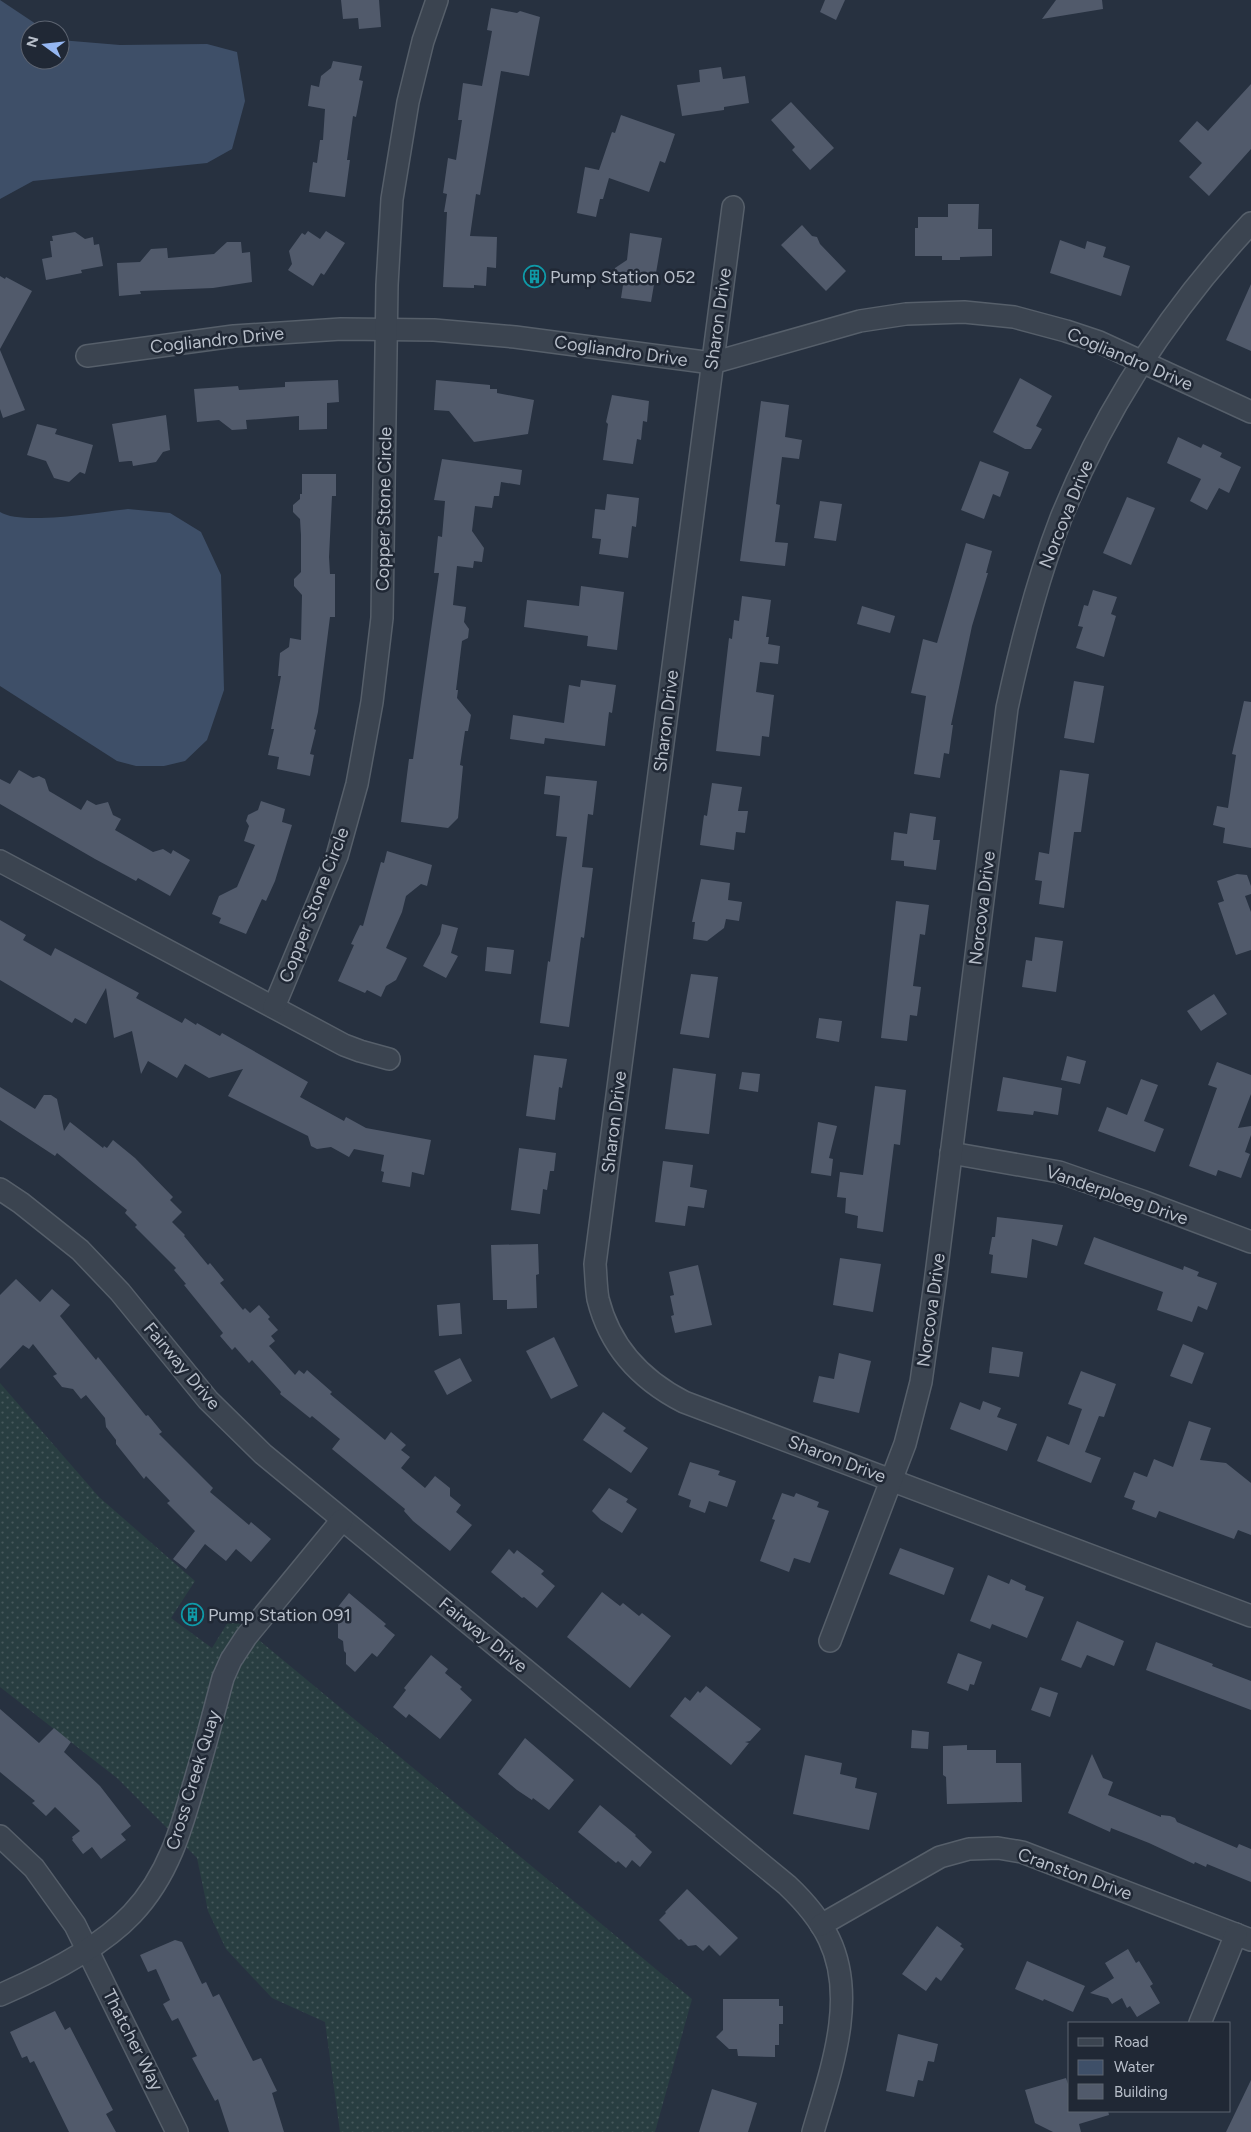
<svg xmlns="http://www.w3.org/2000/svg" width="1251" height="2132" font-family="Figtree,sans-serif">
<defs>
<pattern id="grass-dots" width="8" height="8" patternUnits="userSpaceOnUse" patternTransform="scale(1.25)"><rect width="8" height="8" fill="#293e41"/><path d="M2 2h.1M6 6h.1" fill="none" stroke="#46585b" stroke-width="1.8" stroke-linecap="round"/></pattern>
</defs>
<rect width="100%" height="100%" fill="#273140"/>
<path fill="url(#grass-dots)" d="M0,1383L99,1497L195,1581L171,1618L212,1648L231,1617L692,1999L655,2132H340L325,2022L272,1998L226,1949L208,1911L197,1858L117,1778L0,1687Z"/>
<g fill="#3e4f68">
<path d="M0,0L45,30H30V60H60V40L120,45L207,44L237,52L245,101L232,149L207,163L33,181L0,199Z"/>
<path d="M128,509L170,513L201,532L221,575L224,690L207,740L185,761L164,766H136L117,761L0,686V512C22,526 100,512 128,509Z"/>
</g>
<g fill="#515a6b">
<path d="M341,0H379L381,27L359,29L358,18L343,19Z"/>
<path d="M825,0H845L836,20L820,12Z"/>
<path d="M1056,0H1102L1103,9L1042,19Z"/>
<path d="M491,8L517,13L520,11L540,17L536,38L529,76L501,71L480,195L476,194L470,236L497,237L496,268L487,267L486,286L474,285V288L443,287L447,212H444L447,194L443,193L448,158L456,160L462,120H458L463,83L482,86L492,31L487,30Z"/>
<path d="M333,61L362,66L359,80L363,81L356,117L353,116L347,160H350L345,197L309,192L313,162L317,163L320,140H323L325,109L308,106L311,85L319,87L321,76L331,68Z"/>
<path d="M721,67L723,79L745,76L749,103L724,107V110L682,116L677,85L700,82L699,70Z"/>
<path d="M1251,84V149L1209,196L1189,177L1202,163L1179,141L1197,121L1208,131Z"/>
<path d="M791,102L834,148L810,170L792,150L795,147L771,120Z"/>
<path d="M621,115L675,134L665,163L660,161L649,192L609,178L603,199H600L596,217L577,213L585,167L599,170L612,132L615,133Z"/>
<path d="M948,204H979L978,229H992V256L960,257V260H942V256H915V228H918V217H948Z"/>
<path d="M802,225L812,236L817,237L820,244L846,271L826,291L781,245Z"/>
<path d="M308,231L320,239L326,231L345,243L324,275L321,273L313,286L288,270L292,264L289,251L302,233L305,235Z"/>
<path d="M75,232L85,239L93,237L94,245L99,244L103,266L81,270L82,273L46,280L42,259L52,257L50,241H53L52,236Z"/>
<path d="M630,233L662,238L651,302L621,298L623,285L613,284L615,268L627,260Z"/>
<path d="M1060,240L1085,249L1087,241L1106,247L1103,257L1130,266L1121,296L1050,273Z"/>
<path d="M227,242H241L242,253L250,252L252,282L213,288L140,291L141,294L119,296L117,263L140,262L151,249L167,248L168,258L214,254Z"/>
<path d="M0,276L5,279L6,277L32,291L0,349Z"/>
<path d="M1251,284V351L1226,340Z"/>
<path d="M0,350L25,410L3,418L0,409Z"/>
<path d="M1020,378L1052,396L1036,426L1042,429L1031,449H1025L993,432Z"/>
<path d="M338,380L339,402L327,403V429L299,430V416L246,420L247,429L232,430L219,420L197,422L194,389L238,386L239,390L285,387V382Z"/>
<path d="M436,380L490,385V389H497V393L534,400L528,434L474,442L449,411L434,410Z"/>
<path d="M612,395L649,401L647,422L643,421L641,440L637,439L633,464L603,460L608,424L606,422Z"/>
<path d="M761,401L789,405L785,437L802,440L799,459L782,457L776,504L780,505L775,542L788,543L785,566L740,561Z"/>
<path d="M166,415L170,450L163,452L156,462L133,466L132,461H129L119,462L112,424Z"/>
<path d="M37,424L57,429L55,434L93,445L85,474L80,472L69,482L54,478L46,461L27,455Z"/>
<path d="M1178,437L1201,448L1203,444L1222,453L1220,457L1241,467L1229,493L1219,488L1207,510L1190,501L1201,479L1167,463Z"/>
<path d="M442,459L522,470L520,485L501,482L499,496H494L492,508L475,506L472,531L484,548L482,562L474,561L473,568L457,566L453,605L466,607L464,622L469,629L468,638L462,641L456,690H458L457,698L471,715L468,731H465L460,765L463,766L458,818L448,828L401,822L409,759H413L439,573H434L438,536L442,537L445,501L434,500Z"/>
<path d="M980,461L1009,472L1000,497L993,494L984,519L961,510Z"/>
<path d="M302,474H336V496H332L329,557L330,574H335V617H330L318,712L314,729L316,730L310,754L314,755L310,776L277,769L279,757L268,755L274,729H271L281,676H278L280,653L289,647L290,638L301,640L302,595L294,586V579L301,572V535L300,519L293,512V505L300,499V494H302Z"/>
<path d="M607,494L639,498L636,527L632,526L628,558L599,554L601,539L592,538L595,509L605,510Z"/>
<path d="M1127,497L1155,508L1131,565L1103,553Z"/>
<path d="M820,501L842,504L836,541L814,538Z"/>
<path d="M966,543L992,551L986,573H988L972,626L951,725H953L949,754L944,753L940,778L914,774L926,696L911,693L923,639L937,643Z"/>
<path d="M581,586L624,592L617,650L587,646L588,636L524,627L527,600L579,606Z"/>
<path d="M1093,590L1117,597L1111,614L1116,616L1104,657L1076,648L1083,627L1078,626L1084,605L1088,606Z"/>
<path d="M742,596L771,600L766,637H769L768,644L780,646L778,664L760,662L756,692L774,695L769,737L762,736L760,756L716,751L729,638L732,639L734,620L739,621Z"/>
<path d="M862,606L895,616L890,633L857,624Z"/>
<path d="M581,680L616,685L612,713L609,712L605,746L545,738L544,744L510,739L513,715L564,723L569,685L580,687Z"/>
<path d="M1074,681L1104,686L1094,743L1064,738Z"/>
<path d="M1244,701L1251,702V848L1223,843L1225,828L1213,825L1217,806L1228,808L1236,755L1232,754Z"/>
<path d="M19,770L33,778L39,776L45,779L49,791L81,810L87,800L96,805L108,802L113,815L121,819L115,830L153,852L163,849L171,854L173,850L190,860L170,896L138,878L136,881L95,859L0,804V779L10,784Z"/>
<path d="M1060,770L1089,774L1081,832H1074L1064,908L1039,904L1042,881L1035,880L1039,852L1049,854Z"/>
<path d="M546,776L597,781L593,815L588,814L582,867L593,868L584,938L581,937L569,1027L540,1023L548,961L550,962L567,837L556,836L560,796L544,794Z"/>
<path d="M712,783L742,787L738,811H748L745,833L736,832L734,850L700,845L704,815L707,816Z"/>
<path d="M261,801L285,809L282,822L292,825L275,881L266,901L262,899L246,934L219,923L221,918L212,914L219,896L237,887L255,845L244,841L249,826L246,821L248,815L258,810Z"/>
<path d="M910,813L936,817L933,840H940L936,870L904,866V861L891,860L894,832L907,834Z"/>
<path d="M387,851L432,865L427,886L421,884L406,896L402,912L386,948L407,958L396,980L386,986L381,997L367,990L365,993L338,981L354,945L351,944L360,925L363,926L381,862L384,863Z"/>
<path d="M1237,874L1247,875L1251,886V894L1245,896L1251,912V950L1236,955L1218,903L1224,901L1217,881Z"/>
<path d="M701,879L730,883L728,900L742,902L739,921L726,919L724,928L707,941L693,939L695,922H692Z"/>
<path d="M896,901L929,905L925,935L920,934L913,986L921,987L917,1016L910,1015L907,1041L881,1038Z"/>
<path d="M0,920L26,935L23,940L51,956L55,948L139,993L136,998L182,1023L185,1018L196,1025L197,1023L220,1036L222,1033L308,1082L300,1097L344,1121L346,1117L366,1128L431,1140L424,1175L412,1172L410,1187L382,1182L384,1172L381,1171L384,1155L354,1149L349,1157L331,1147L317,1149L311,1146L308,1136L228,1096L243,1069L209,1078L185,1064L177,1078L148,1061L141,1074L132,1031L114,1038L106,988L86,1024L75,1018L72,1023L0,980Z"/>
<path d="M442,924L458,928L451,953L458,956L446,978L423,966L440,934Z"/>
<path d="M1035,937L1063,941L1056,992L1022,987L1026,960L1032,961Z"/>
<path d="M487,947L514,950L511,974L485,971Z"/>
<path d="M691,974L718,977L709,1038L680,1034Z"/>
<path d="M1214,994L1227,1014L1201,1031L1187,1011Z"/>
<path d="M819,1018L842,1021L839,1042L816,1038Z"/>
<path d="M534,1055L567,1059L562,1088L559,1087L555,1120L526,1116Z"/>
<path d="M1067,1056L1086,1061L1080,1084L1061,1080Z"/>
<path d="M1217,1062L1251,1075V1094L1238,1128L1251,1126V1135L1245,1152L1250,1154L1241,1178L1218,1170L1216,1176L1189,1166L1217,1088L1208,1085Z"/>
<path d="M673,1068L716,1074L709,1134L665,1129Z"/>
<path d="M742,1072L760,1074L758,1092L739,1089Z"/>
<path d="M1003,1077L1062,1088L1058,1115L1034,1111L1033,1115L997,1111Z"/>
<path d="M1141,1079L1158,1085L1144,1121L1164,1129L1155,1152L1098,1131L1107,1107L1127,1115Z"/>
<path d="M875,1086L906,1090L900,1145L894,1144L883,1232L857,1228L858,1216L845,1213L846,1198L837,1197L840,1172L863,1175Z"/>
<path d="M0,1087L35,1109L44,1095H51L57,1099L64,1131L70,1122L103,1148L104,1146L107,1148L113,1140L135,1158L173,1197L170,1200L182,1212L172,1222L185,1235L184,1236L208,1265L210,1263L224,1280L220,1283L243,1310L245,1308L250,1313L259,1305L270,1317L268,1319L278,1330L271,1336L275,1341L269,1346L295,1375L299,1370L304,1374L307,1370L332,1392L330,1394L385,1440L391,1432L406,1445L401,1450L410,1457L401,1468L425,1488L435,1476L450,1488V1496L461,1505L456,1512L472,1525L450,1551L413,1521L404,1511L405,1509L332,1449L340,1439L312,1416L310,1418L280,1394L281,1392L252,1360L249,1363L235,1347L232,1350L220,1336L223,1333L184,1285L186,1284L174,1270L176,1268L135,1227L137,1225L125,1213L127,1210L57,1153L55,1156L0,1120Z"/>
<path d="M818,1122L837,1126L829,1158L833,1159L831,1176L811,1173Z"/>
<path d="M519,1148L556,1153L554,1171H550L547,1190L543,1189L540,1214L511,1210Z"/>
<path d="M663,1161L693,1165L690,1187L707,1190L704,1208L688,1206L685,1226L655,1222Z"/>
<path d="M997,1217L1063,1225L1057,1246L1032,1239L1027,1278L991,1273L993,1255L989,1254L992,1237H995Z"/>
<path d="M1094,1237L1183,1270L1184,1266L1199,1272L1197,1276L1217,1283L1207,1310L1198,1306L1192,1322L1157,1310L1163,1292L1084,1264Z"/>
<path d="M538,1244L539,1274L536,1275L537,1308L507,1309V1300H493L491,1245Z"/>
<path d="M840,1258L881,1264L873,1312L833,1305Z"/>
<path d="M698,1265L712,1325L675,1333L671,1316L674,1315L670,1296L674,1295L669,1272Z"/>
<path d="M16,1279L40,1302L52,1289L70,1305L60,1316L96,1360L98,1357L146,1416L148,1415L162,1432L159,1434L213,1488L210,1492L249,1525L251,1522L271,1539L251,1562L236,1549L226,1561L205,1544L186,1569L173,1559L195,1531L167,1503L170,1501L146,1476L144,1479L116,1444V1440L106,1427L105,1418L86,1395L81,1399L73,1389L62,1387L53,1376L57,1374L33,1344L29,1349L23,1345L0,1369V1295Z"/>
<path d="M460,1303L462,1334L439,1336L437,1305Z"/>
<path d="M554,1337L578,1386L551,1399L526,1351Z"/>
<path d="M1183,1344L1204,1353L1192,1384L1170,1376Z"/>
<path d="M992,1347L1023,1352L1019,1377L989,1373Z"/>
<path d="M839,1353L871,1361L859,1413L813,1402L819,1376L834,1379Z"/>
<path d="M460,1358L472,1381L447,1395L434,1371Z"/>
<path d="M1081,1371L1116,1384L1104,1417L1099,1416L1085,1452L1101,1458L1091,1483L1037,1461L1047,1436L1069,1445L1082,1409L1068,1404Z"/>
<path d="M983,1401L1001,1408L997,1417L1017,1424L1007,1451L950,1429L960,1402L980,1410Z"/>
<path d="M603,1412L626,1428L623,1431L648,1448L631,1473L583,1440Z"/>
<path d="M1189,1421L1211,1428L1200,1460L1226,1463L1251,1483V1535L1238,1530L1234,1539L1159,1511L1156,1518L1132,1509L1135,1501L1124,1497L1134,1472L1147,1477L1154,1459L1173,1467Z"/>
<path d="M690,1462L720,1471L718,1475L736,1481L727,1507L709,1501L705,1513L689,1507L691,1500L678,1495Z"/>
<path d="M609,1488L628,1499L626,1502L637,1509L622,1533L601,1520L592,1511Z"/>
<path d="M782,1493L794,1497L796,1493L819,1502L817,1507L829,1511L810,1563L794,1558L789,1572L760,1561L775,1520L772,1519Z"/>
<path d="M900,1548L954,1568L944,1595L889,1574Z"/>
<path d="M509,1549L514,1554L517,1550L544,1571L541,1574L555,1586L537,1608L524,1597L522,1598L491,1572Z"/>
<path d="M988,1575L1009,1584L1011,1579L1026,1586L1025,1590L1044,1597L1027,1638L992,1624L990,1629L970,1621Z"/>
<path d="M602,1592L620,1606L623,1603L639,1616L642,1613L671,1636L630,1688L567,1637Z"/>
<path d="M349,1593L386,1624L384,1626L395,1635L377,1657L372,1653L355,1672L346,1664V1653L344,1651L343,1641L338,1638V1624L330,1617Z"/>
<path d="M1077,1621L1124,1641L1114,1666L1087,1655L1081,1668L1061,1660Z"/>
<path d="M1156,1642L1213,1664L1212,1666L1251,1681V1710L1146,1670Z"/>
<path d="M958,1653L982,1662L974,1685L970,1684L968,1691L947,1683Z"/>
<path d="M431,1655L448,1669L445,1673L462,1687L460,1689L472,1700L440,1739L409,1714L406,1718L393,1707L406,1690L404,1688Z"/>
<path d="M706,1686L761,1729L750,1741L745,1742L749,1743L731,1765L670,1716L685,1697L690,1701L698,1691L700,1693Z"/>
<path d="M1040,1687L1058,1693L1050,1717L1031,1710Z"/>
<path d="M0,1709L39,1743L54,1728L71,1742L64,1752L100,1786L131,1826L121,1834L126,1840L101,1859L92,1847L83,1854L72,1840L73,1839L72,1837L80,1831L55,1807L46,1816L32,1803L35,1801L0,1772Z"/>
<path d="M912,1730L929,1732L928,1749L911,1748Z"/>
<path d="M525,1738L574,1780L549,1810L533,1798L532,1800L517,1790L498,1774Z"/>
<path d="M967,1745V1750H996V1763H1021L1022,1802L947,1804L946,1777L943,1775V1746Z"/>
<path d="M1092,1754L1103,1778L1113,1782L1108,1795L1161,1817V1815L1170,1816L1175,1818L1177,1822L1237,1848L1239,1844L1251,1849V1882L1207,1864L1206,1867L1195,1862L1194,1864L1149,1843L1111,1828L1110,1832L1068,1813Z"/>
<path d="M805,1755L842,1763L840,1774L857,1778L855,1788L877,1793L869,1830L793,1814Z"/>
<path d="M600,1805L636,1835L635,1836L652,1852L640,1867L632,1860L626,1868L618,1861L616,1863L578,1832Z"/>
<path d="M687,1889L738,1938L720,1956L709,1945L703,1951L696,1945L688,1946L681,1939L679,1940L659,1920L666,1913L665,1912Z"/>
<path d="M937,1926L962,1944L960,1946L964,1949L941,1981L936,1977L926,1991L902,1974Z"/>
<path d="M175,1940L182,1942L202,1984L206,1982L213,1997L219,1994L253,2061L261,2058L277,2091L272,2093L284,2132H229L218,2099L215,2101L192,2058L197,2056L178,2018L172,2021L163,2004L170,2000L156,1969L148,1972L140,1955Z"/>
<path d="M1128,1949L1136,1963L1139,1961L1153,1984L1150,1986L1160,2003L1137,2017L1130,2006L1127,2008L1122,1998L1112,2004L1108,1998L1090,1993L1114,1978L1105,1963Z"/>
<path d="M1027,1961L1085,1986L1073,2012L1044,1999L1043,2001L1015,1989Z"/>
<path d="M723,1999H779V2006H783V2024H779V2045H775V2057L738,2056L737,2049H729L716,2037L723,2030Z"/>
<path d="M55,2011L65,2030L70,2027L113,2110L106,2114L116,2132H69L34,2061L30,2063L27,2056L22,2058L10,2032Z"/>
<path d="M898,2034L938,2044L934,2062L928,2061L923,2081L918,2080L914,2097L886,2091Z"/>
<path d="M1066,2078L1070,2090V2111H1108L1109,2115L1079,2124L1081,2132H1053L1035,2123L1025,2090Z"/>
<path d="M1251,2080V2132H1226Z"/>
<path d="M712,2089L757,2103L748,2132H699Z"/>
</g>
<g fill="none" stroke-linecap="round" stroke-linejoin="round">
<defs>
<g id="minor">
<path d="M733,207L595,1264C596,1275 596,1288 598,1299C610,1347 641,1380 684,1402L1251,1616"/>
<path d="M87,356L234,336L341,329L434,330L515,337L712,363L860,321L906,314L964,312L1014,317L1066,331L1099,342L1251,412"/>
<path d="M0,861L344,1045L360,1051L389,1059"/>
<path d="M274,1007L337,856L357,784L372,702L382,618L387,285L392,199L408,102L423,41L437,0"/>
<path d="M951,1153L1059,1172L1142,1201L1251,1242"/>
<path d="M0,1189L21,1203L80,1250L120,1292L208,1400L263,1454L787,1885C804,1901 819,1918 829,1939C858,1999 830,2073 813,2132"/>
<path d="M830,1641L905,1444L921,1382L935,1283L1007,708C1021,643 1037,580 1061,518C1105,409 1171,309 1251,223"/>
<path d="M0,1836L34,1868L75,1925L177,2132"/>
<path d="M821,1925L940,1857L969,1849L998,1848L1022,1852L1251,1940"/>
<path d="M0,1995C44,1976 99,1949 132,1914C169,1875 182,1827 196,1777C206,1744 214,1711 223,1678L231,1660L246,1637L342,1520"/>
<path d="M1200,2023L1236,1934"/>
</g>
</defs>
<use href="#minor" stroke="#565f6a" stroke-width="24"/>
<use href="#minor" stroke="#3b4450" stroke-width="21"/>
</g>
<defs>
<symbol id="building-ring" viewBox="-11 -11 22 22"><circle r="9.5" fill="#202835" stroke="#0f9aa8" stroke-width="1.5"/><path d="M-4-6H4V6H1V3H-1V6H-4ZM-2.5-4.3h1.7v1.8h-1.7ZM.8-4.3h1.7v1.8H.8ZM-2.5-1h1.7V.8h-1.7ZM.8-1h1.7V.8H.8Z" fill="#0f9aa8"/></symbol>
</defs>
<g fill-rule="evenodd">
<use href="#building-ring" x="522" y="264" width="25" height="25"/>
<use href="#building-ring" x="180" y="1602" width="25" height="25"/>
</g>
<g text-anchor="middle" stroke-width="5" stroke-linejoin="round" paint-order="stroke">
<g font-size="18" fill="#b8bfca" stroke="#202835" text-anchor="start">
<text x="550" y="283">Pump Station 052</text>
<text x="208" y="1621">Pump Station 091</text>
</g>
<g font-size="18" fill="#b8bfca" stroke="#202835">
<text transform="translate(718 319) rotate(-82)" y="6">Sharon Drive</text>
<text transform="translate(217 340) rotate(-6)" y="6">Cogliandro Drive</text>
<text transform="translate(621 351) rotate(8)" y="6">Cogliandro Drive</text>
<text transform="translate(1130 359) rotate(23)" y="6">Cogliandro Drive</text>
<text transform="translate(384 509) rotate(-89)" y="6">Copper Stone Circle</text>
<text transform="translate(1066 514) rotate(-68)" y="6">Norcova Drive</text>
<text transform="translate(666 721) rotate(-83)" y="6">Sharon Drive</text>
<text transform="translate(314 905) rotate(-69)" y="6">Copper Stone Circle</text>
<text transform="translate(982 908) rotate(-83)" y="6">Norcova Drive</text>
<text transform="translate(614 1122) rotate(-83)" y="6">Sharon Drive</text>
<text transform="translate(1117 1195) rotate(19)" y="6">Vanderploeg Drive</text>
<text transform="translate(931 1310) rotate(-82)" y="6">Norcova Drive</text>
<text transform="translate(182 1366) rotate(50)" y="6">Fairway Drive</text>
<text transform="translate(837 1459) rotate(21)" y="6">Sharon Drive</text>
<text transform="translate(483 1635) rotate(39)" y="6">Fairway Drive</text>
<text transform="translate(193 1780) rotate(-73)" y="6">Cross Creek Quay</text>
<text transform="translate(1075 1874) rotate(20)" y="6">Cranston Drive</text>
<text transform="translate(133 2040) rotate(63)" y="6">Thatcher Way</text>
</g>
</g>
<rect x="1068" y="2022" width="162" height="90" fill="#202835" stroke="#5d6471"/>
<rect x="1078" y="2038" width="25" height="8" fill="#3b4450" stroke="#5d6471"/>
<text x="1114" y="2047" font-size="15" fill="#b8bfca">Road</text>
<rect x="1078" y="2060" width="25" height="15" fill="#3e4f68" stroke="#5d6471"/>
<text x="1114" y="2072" font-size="15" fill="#b8bfca">Water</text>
<rect x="1078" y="2084" width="25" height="15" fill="#515a6b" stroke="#5d6471"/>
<text x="1114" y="2097" font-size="15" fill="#b8bfca">Building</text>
<g transform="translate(45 45) rotate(285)"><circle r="24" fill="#202835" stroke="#5d6471"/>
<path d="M0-4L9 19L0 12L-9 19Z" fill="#95b7f2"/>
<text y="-8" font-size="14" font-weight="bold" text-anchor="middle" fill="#b8bfca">N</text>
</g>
</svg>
